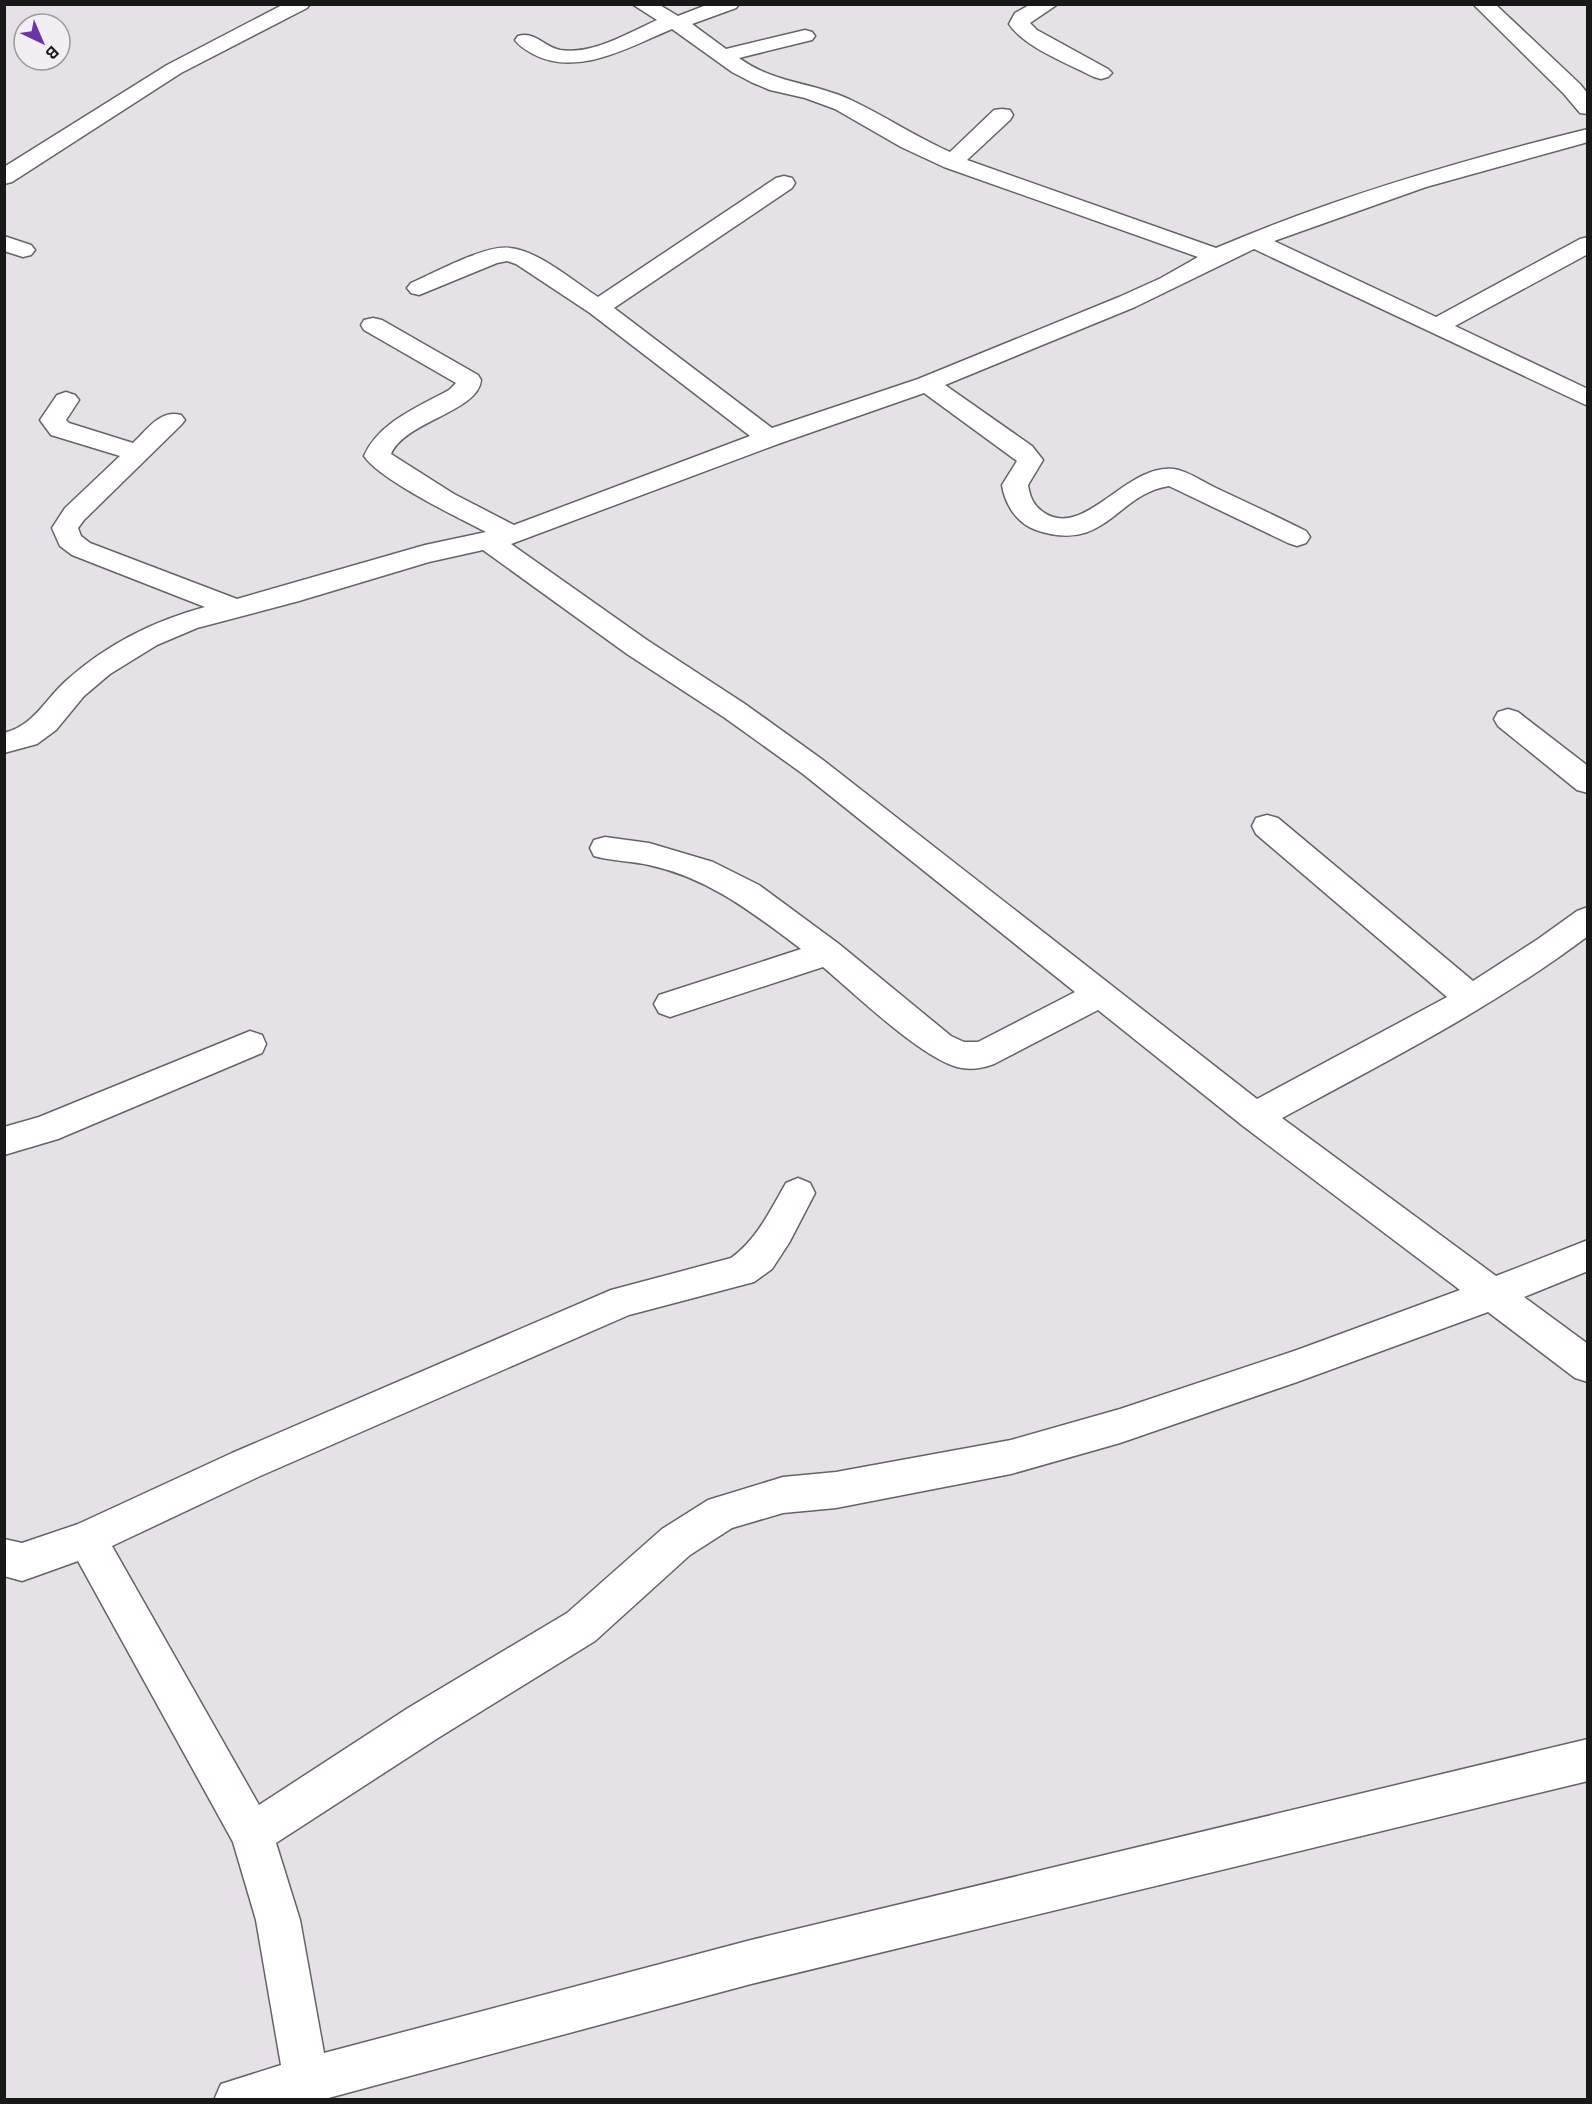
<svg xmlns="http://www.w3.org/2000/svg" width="1592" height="2104" font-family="Raleway,sans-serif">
<rect width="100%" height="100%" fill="#e5e1e6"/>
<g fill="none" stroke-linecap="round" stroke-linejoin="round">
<defs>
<g id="minor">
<path d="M284,4H310L307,8L181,73L12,182L4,184V167L167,65Z"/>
<path d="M632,4H658L678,16L709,4H739L736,8L692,24L726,49L805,30L812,32L815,36L812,40L739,58C775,84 813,82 851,100C885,116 916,137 950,152L994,110L1002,109L1010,110L1013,115L1010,120L967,160L1216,248C1335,197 1462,160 1588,129V142L1426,187L1274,241L1436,317L1580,239L1588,237V254L1455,326L1588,389V406L1254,249L1135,307L945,385L1032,446L1043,460L1028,485C1030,497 1033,505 1043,512C1084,541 1126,463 1174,469C1188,471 1203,482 1216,488C1246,502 1276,516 1306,531L1310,537L1306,543L1297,546L1288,543L1169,486C1116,494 1106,554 1036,530C1017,523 1005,505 1002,485L1017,461L924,393L778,444L511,544L647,640L745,704L823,760L1257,1099L1447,997L1256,834L1252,826L1256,818L1267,815L1278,818L1473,981L1538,939L1577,911L1588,907V936C1492,1008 1387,1061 1282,1118L1496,1276L1588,1240V1271L1524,1297L1588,1344V1382L1575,1378L1488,1312L1297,1382L1120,1443L1011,1474L836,1508L783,1513L732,1528L690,1555L595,1641L438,1738L276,1843L300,1920L324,2053L751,1940L1588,1739V1781L751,1984L321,2100H214L221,2084L281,2065L256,1920L233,1842L78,1561L22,1581L4,1576V1539L22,1543L78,1524L232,1453L611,1290L731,1258C757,1239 770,1211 786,1183L798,1178L810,1183L815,1193L789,1243L772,1269L754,1282L629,1315L258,1477L112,1546L259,1805L408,1708L567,1613L662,1529L708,1500L783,1477L836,1472L1011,1440L1120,1409L1297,1350L1460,1290L1243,1126L1098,1010L994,1064C983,1068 973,1070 962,1068C926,1063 853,992 823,967L670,1017L659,1013L654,1004L659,995L801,949C753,913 709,878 649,865C631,861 612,861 594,856L590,848L594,840L605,837L649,843L713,862L759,885L839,944L951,1036L964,1042H978L1075,992L803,774L725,718L627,654L483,550L429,562L299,601L197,628L157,645L110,674L84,696L56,730L37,744L4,753V733C35,725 45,699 67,680C106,645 153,621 205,607L72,555L60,546L52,528L65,508L120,456L51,435L40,420L57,395L66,392L75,395L79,400L66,420L69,423L133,443C147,430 160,409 181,415L185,420L181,425L84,520L78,528L81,536L90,543L237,599L425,545L486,532C457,517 380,480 364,456C379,422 418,407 449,390L456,383L364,330L361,325L364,320L373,318L382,320L478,375L481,380C478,412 405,421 391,454L454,494L514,525L750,436L590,313L516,264L507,261L497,263L419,295L411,293L407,288L411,283C434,273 487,244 510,248C539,251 573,281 598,297L776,178L784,176L792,178L795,183L792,188L614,308L772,428L918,379L1119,297L1161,278L1198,257L944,167L901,147L835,109L805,98L770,90L751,82L732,72L672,29C631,46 578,78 533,54C526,50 519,46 515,40L518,36C535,31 544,47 560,50C593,55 628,33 657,20Z"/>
<path d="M1031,4H1058L1030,23L1037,30L1108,69L1112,73L1108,77L1101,79L1094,77C1069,64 1024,47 1009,24L1015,13Z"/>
<path d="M1473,4H1495L1580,84L1588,94V114L1580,113L1564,94Z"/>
<path d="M4,236L31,245L35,250L31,255L23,257L4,251Z"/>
<path d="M1508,709L1518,712L1588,766V793L1577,790L1498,726L1494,719L1498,712Z"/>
<path d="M250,1031L262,1035L266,1044L262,1053L58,1139L4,1155V1127L39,1117Z"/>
</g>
</defs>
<use href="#minor" stroke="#656367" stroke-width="3"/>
<use href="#minor" fill="#fff" fill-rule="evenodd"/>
</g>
<rect width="1592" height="2104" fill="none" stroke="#191819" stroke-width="12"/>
<g transform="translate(42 42) rotate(136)"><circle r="28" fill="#f2eff3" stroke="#9b999c" stroke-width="1.5"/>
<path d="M0-4.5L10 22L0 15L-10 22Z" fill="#6d34aa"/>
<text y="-9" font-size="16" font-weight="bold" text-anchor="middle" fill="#191819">B</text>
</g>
</svg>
